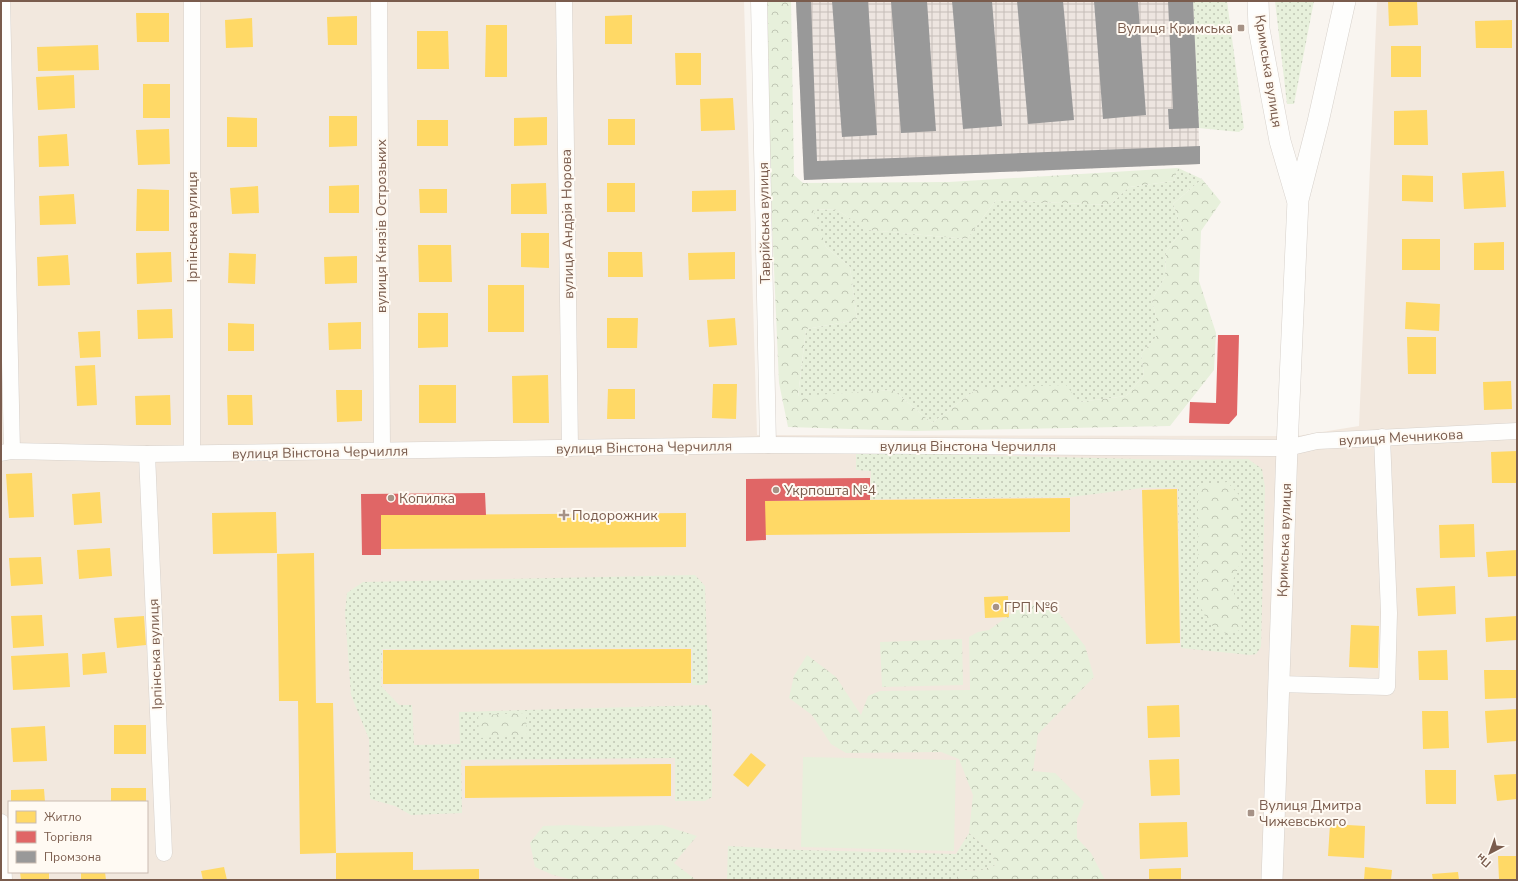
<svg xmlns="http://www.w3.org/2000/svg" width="1518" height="881" font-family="'Nunito Sans',sans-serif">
<defs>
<pattern id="industrial-grid" width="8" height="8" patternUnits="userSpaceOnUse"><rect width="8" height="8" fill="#ede5e0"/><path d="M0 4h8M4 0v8" fill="none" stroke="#c5bdb8"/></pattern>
<pattern id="grass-dots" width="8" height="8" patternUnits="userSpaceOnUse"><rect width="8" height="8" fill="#e7f0db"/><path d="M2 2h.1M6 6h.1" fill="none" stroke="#c0c6b4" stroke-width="1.8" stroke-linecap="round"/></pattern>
<pattern id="forest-crowns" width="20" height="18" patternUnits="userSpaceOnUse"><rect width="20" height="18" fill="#e7f0db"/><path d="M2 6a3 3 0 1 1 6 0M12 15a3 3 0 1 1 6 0" fill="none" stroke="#c0c6b4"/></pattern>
</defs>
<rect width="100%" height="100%" fill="#f9f5f0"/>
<path fill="#f2e8de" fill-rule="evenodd" d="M1,1H744L757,435L1297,436L1359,426L1377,1H1517V880H1ZM9,802H147V872H9Z"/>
<path fill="url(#industrial-grid)" d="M796,1H1193L1200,164L804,180Z"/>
<g fill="url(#grass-dots)">
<path d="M1193,1H1227L1244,128L1239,132L1199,128Z"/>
<path d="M1275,1H1314L1294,104H1287Z"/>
<path d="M1178,168L1202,179L1173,204L1183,231L1166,250L1165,277L1152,300L1156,317V337L1141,354L1144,375L1126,396L1079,402L978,388L932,423L893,390L798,397L806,329L857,320L850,267L826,247L812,209L837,210L869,230L967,239L996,200L1110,205L1129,187L1174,181Z"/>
<path d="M856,452L1175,460L1248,459L1262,469L1265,487L1261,647L1256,654L1250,655L1181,648L1178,488H1142L1071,497L871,499V471L856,470Z"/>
<path d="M695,575L705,586L708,679L707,683L703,685H692V648L382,649L381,686L399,705H412L414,745L460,744L459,712L707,705L712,711V797L705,801H675V758L461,760L462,813L411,815L395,806L370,799L369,739L351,695L345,613L347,593L363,582Z"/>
<path d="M969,833L991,852L996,865L979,871L962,870L955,880H727L728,846L799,850L956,854Z"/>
</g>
<g fill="url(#forest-crowns)">
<path d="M766,1H791L794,175L803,183L949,182L1178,168L1174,181L1129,187L1110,205L996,200L967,239L868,230L837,210L813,209L826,247L850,267L857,320L806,329L798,396L893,390L932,423L978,388L1066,385L1079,402L1126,396L1144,375L1141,354L1156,337V317L1152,300L1165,277L1166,250L1183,231L1173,204L1202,179L1221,202L1201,231L1199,281L1216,333L1214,370L1170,426L914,431L788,427L779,383L770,178Z"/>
<path d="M1227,482L1240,496L1242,559L1231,585L1240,610L1242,629L1228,635L1208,623L1198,601V486Z"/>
<path d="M1025,604L1054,607L1085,646L1094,677L1038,734L1033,771L1055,773L1084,802L1077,819V838L1091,853L1105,880H955L962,870L979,871L996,865L991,852L969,833L973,795L959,759L941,752L846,753L831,744L812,715L789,698L794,676L807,655L836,677L861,715L868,696L880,691L970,690L969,637L978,632L989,630Z"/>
<path d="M962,639L963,685L882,687L880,642Z"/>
<path d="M526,713L527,736L479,738L478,715Z"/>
<path d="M569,825L603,827L662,825L697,836L674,863L696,880H573L553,875L535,867L530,843L543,826Z"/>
</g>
<path fill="#e7f0db" d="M803,757L956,760L954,851L801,847Z"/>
<g fill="#ffd966">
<path d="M1388,1H1417L1418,25L1389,26Z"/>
<path d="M136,13H169V42H137Z"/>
<path d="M632,15V44H605V16Z"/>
<path d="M357,16V45H328L327,17Z"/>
<path d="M252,18L253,47L226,48L225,20Z"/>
<path d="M1512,20V48H1476L1475,21Z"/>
<path d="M486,25H507V77H485Z"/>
<path d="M417,31H448L449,69H417Z"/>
<path d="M98,45L99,70L38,71L37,47Z"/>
<rect x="1391" y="46" width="30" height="31"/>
<path d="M675,53H701V85H676Z"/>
<path d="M74,75L75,108L38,110L36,77Z"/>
<rect x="143" y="84" width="27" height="34"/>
<path d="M733,98L735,130L701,131L700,99Z"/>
<path d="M1427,110L1428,145H1394V111Z"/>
<path d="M329,116H357V146L329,147Z"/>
<path d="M227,117L257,118V147H227Z"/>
<path d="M547,117V145L514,146V118Z"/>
<rect x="608" y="119" width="27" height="26"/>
<rect x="417" y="120" width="31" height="26"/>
<path d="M169,129L170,164L138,165L136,130Z"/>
<path d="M67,134L69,166L39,167L38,136Z"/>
<path d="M1504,171L1506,207L1464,209L1462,173Z"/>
<path d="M1402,175L1433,176V202L1402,201Z"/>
<path d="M546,183L547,214H511V184Z"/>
<rect x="607" y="183" width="28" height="29"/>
<path d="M359,185V213H329V186Z"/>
<path d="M258,186L259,213L232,214L230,188Z"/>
<path d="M137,189L169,190V231H136Z"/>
<path d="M419,189H447V213H420Z"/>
<path d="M736,190V211L692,212V191Z"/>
<path d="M74,194L76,224L40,225L39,196Z"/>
<path d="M521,233H549V268L521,267Z"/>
<rect x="1402" y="239" width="38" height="31"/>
<path d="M1504,242V270H1474V243Z"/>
<path d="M418,245H451L452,282H419Z"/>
<path d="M171,252L172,282L137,284L136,253Z"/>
<path d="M608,252H642L643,277H608Z"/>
<path d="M735,252V279L689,280L688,253Z"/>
<path d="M229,253L256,254L255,284L228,283Z"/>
<path d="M68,255L70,285L38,286L37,257Z"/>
<path d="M357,256V283L325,284L324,257Z"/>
<rect x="488" y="285" width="36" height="47"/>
<path d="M1406,302L1440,304L1439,331L1405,329Z"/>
<path d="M172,309L173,338L138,339L137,310Z"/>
<path d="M418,313H448V347L418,348Z"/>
<path d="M607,318H638L637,348H607Z"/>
<path d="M735,318L737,345L709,347L707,320Z"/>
<path d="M361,322V349L329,350L328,323Z"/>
<path d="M228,323L254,324V351H228Z"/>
<path d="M100,331L101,357L80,358L78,332Z"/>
<path d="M1407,337H1436V374H1408Z"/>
<path d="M95,365L97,405L77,406L75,366Z"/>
<path d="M548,375L549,423H513L512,376Z"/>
<path d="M1511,381L1512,409L1484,410L1483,382Z"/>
<path d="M713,384H737L736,419L712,418Z"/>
<rect x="419" y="385" width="37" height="38"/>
<path d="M608,389H635V419H607Z"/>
<path d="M336,390H362V421L337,422Z"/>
<path d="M170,395L171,425H136L135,396Z"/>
<path d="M227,395H252L253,425H228Z"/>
<path d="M1517,451V483H1492L1491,452Z"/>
<path d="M32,473L34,517L9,518L6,474Z"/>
<path d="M1177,489L1180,643L1146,644L1142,490Z"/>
<path d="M100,492L102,523L74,525L72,494Z"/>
<path d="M1070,498V532L765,535V501Z"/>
<path d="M276,512L277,553L213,554L212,513Z"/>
<path d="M686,513V547L381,549V515Z"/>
<path d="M1474,524L1475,557L1440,558L1439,525Z"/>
<path d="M110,548L112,576L79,579L77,550Z"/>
<path d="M1517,550V576L1488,577L1486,552Z"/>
<path d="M314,553L316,703H333L336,853L300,854L298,701H279L277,554Z"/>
<path d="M41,557L43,584L11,586L9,558Z"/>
<path d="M1455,586L1456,614L1418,616L1416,588Z"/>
<path d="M1008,596L1009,617L985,618L984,597Z"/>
<path d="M42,615L44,646L13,648L11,616Z"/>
<path d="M144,616L146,645L117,648L114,618Z"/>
<path d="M1517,616V640L1486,642L1485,618Z"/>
<path d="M1351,625L1379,626L1378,668L1349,667Z"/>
<path d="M691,649V683L383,684V650Z"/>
<path d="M1447,650L1448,680H1419L1418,651Z"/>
<path d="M105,652L107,673L83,675L82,654Z"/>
<path d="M68,653L70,687L13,690L11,656Z"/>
<path d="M1484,670H1517V698L1485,699Z"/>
<path d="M1179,705L1180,737L1148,738L1147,706Z"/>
<path d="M1517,709V741L1487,743L1485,711Z"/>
<path d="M1422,711H1448L1449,748L1423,749Z"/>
<rect x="114" y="725" width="32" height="29"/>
<path d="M45,726L47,761L13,762L11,728Z"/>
<path d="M751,753L766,765L748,787L733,775Z"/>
<path d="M1179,759L1180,795L1151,796L1149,760Z"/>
<path d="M671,764V796L465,798V766Z"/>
<path d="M1425,770H1456V804H1426Z"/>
<path d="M1517,774V799L1497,801L1494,775Z"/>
<rect x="111" y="788" width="35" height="14"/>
<path d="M44,789L45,802H11V790Z"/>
<path d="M1187,822L1188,857L1140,859L1139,823Z"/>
<path d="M1330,824L1365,826L1364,858L1328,856Z"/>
<path d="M413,852V870L479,869V880H336V853Z"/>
<path d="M1498,856H1517V880H1499Z"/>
<path d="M224,867L227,880H203L201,871Z"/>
<path d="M1365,867L1392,870L1391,880H1364Z"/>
<path d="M1181,868V880H1149V869Z"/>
<path d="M20,872H49V879L21,880Z"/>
<path d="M81,872H105L106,880H81Z"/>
<path d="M1458,872L1459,880H1433L1432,874Z"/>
</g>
<g fill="#e06666">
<path d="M1218,335H1239L1237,415L1229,424L1189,423L1190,402L1216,403Z"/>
<path d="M870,478V500L765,501L766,540L746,541V479Z"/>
<path d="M485,493L486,515H381V555H362L361,494Z"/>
</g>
<g fill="#999">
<path d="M796,1H811L817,161L1200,146V164L804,180Z"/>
<path d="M832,1H868L877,135L842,137Z"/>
<path d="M891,1H927L936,131L901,133Z"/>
<path d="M952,1H992L1002,126L963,129Z"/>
<path d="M1017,1H1063L1074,120L1028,124Z"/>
<path d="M1094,1H1138L1146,115L1103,119Z"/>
<path d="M1168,1H1193L1199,128L1169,129L1168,109H1173Z"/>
</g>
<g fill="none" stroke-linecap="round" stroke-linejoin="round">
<defs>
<g id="minor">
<path d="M2,1L12,451"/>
<path d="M192,1V453"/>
<path d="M379,1L382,451"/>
<path d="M564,1L570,448"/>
<path d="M759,1L768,445"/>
<path d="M1,453L12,451L147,454L768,445L1287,448L1317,441L1517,431"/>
<path d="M147,454L164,853"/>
<path d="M1279,684L1387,687L1389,613L1382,437"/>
<path d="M1,822L4,880"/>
</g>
<g id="tertiary">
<path d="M1258,1L1259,29L1280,141L1297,199"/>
<path d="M1272,880L1287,448L1298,200L1318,122L1345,1"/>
</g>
</defs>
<use href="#minor" stroke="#d7d1cb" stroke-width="17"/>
<use href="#tertiary" stroke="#d7d1cb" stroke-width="22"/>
<use href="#minor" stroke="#fefefd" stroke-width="16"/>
<use href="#tertiary" stroke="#fefefd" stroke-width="21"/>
</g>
<g fill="#a69286" stroke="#fffaf3" stroke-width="1.5">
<rect x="1237" y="24" width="8" height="8" rx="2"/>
<circle cx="776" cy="490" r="4"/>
<circle cx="391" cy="498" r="4"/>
<path d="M562 509h4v4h4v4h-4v4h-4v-4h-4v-4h4z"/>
<circle cx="996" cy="607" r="4"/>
<rect x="1247" y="809" width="8" height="8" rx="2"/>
</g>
<g text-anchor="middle" stroke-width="4" stroke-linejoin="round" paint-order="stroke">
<g font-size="14" fill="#7a5c4d" stroke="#fffaf3" text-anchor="start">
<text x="1233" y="33" text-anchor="end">Вулиця Кримська</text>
<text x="784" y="495">Укрпошта №4</text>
<text x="399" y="503">Копилка</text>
<text x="572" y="520">Подорожник</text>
<text x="1004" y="612">ГРП №6</text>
<text x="1259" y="810">Вулиця Дмитра<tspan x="1259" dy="16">Чижевського</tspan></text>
</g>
<g font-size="14" fill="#7a5c4d" stroke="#fffaf3">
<text transform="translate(1269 71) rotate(81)" y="5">Кримська вулиця</text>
<text transform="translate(764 223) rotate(-91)" y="5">Таврійська вулиця</text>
<text transform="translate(567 224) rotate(-91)" y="5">вулиця Андрія Норова</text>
<text transform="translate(381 226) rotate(-90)" y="5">вулиця Князів Острозьких</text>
<text transform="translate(192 227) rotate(-90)" y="5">Ірпінська вулиця</text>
<text transform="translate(1401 437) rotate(-3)" y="5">вулиця Мечникова</text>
<text x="968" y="451">вулиця Вінстона Черчилля</text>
<text transform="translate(644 447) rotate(-1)" y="5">вулиця Вінстона Черчилля</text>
<text transform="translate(320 452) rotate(-1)" y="5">вулиця Вінстона Черчилля</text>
<text transform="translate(1284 540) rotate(-88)" y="5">Кримська вулиця</text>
<text transform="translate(155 654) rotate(-92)" y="5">Ірпінська вулиця</text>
</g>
</g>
<rect width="1518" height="881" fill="none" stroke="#7a5c4d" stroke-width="4"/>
<rect x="8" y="801" width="140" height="72" fill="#fffaf3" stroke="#cabbb1"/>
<rect x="16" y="811" width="20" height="12" fill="#ffd966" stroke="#cabbb1"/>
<text x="44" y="821" font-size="12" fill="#7a5c4d">Житло</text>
<rect x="16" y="831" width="20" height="12" fill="#e06666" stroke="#cabbb1"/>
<text x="44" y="841" font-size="12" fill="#7a5c4d">Торгівля</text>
<rect x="16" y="851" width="20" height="12" fill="#999999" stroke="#cabbb1"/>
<text x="44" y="861" font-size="12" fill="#7a5c4d">Промзона</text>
<g transform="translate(1490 853) rotate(221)" stroke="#fffaf3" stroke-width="3" paint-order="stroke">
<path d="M0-3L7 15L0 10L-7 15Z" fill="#7a5c4d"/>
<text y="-6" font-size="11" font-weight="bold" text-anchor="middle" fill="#7a5c4d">Пн</text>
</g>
</svg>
